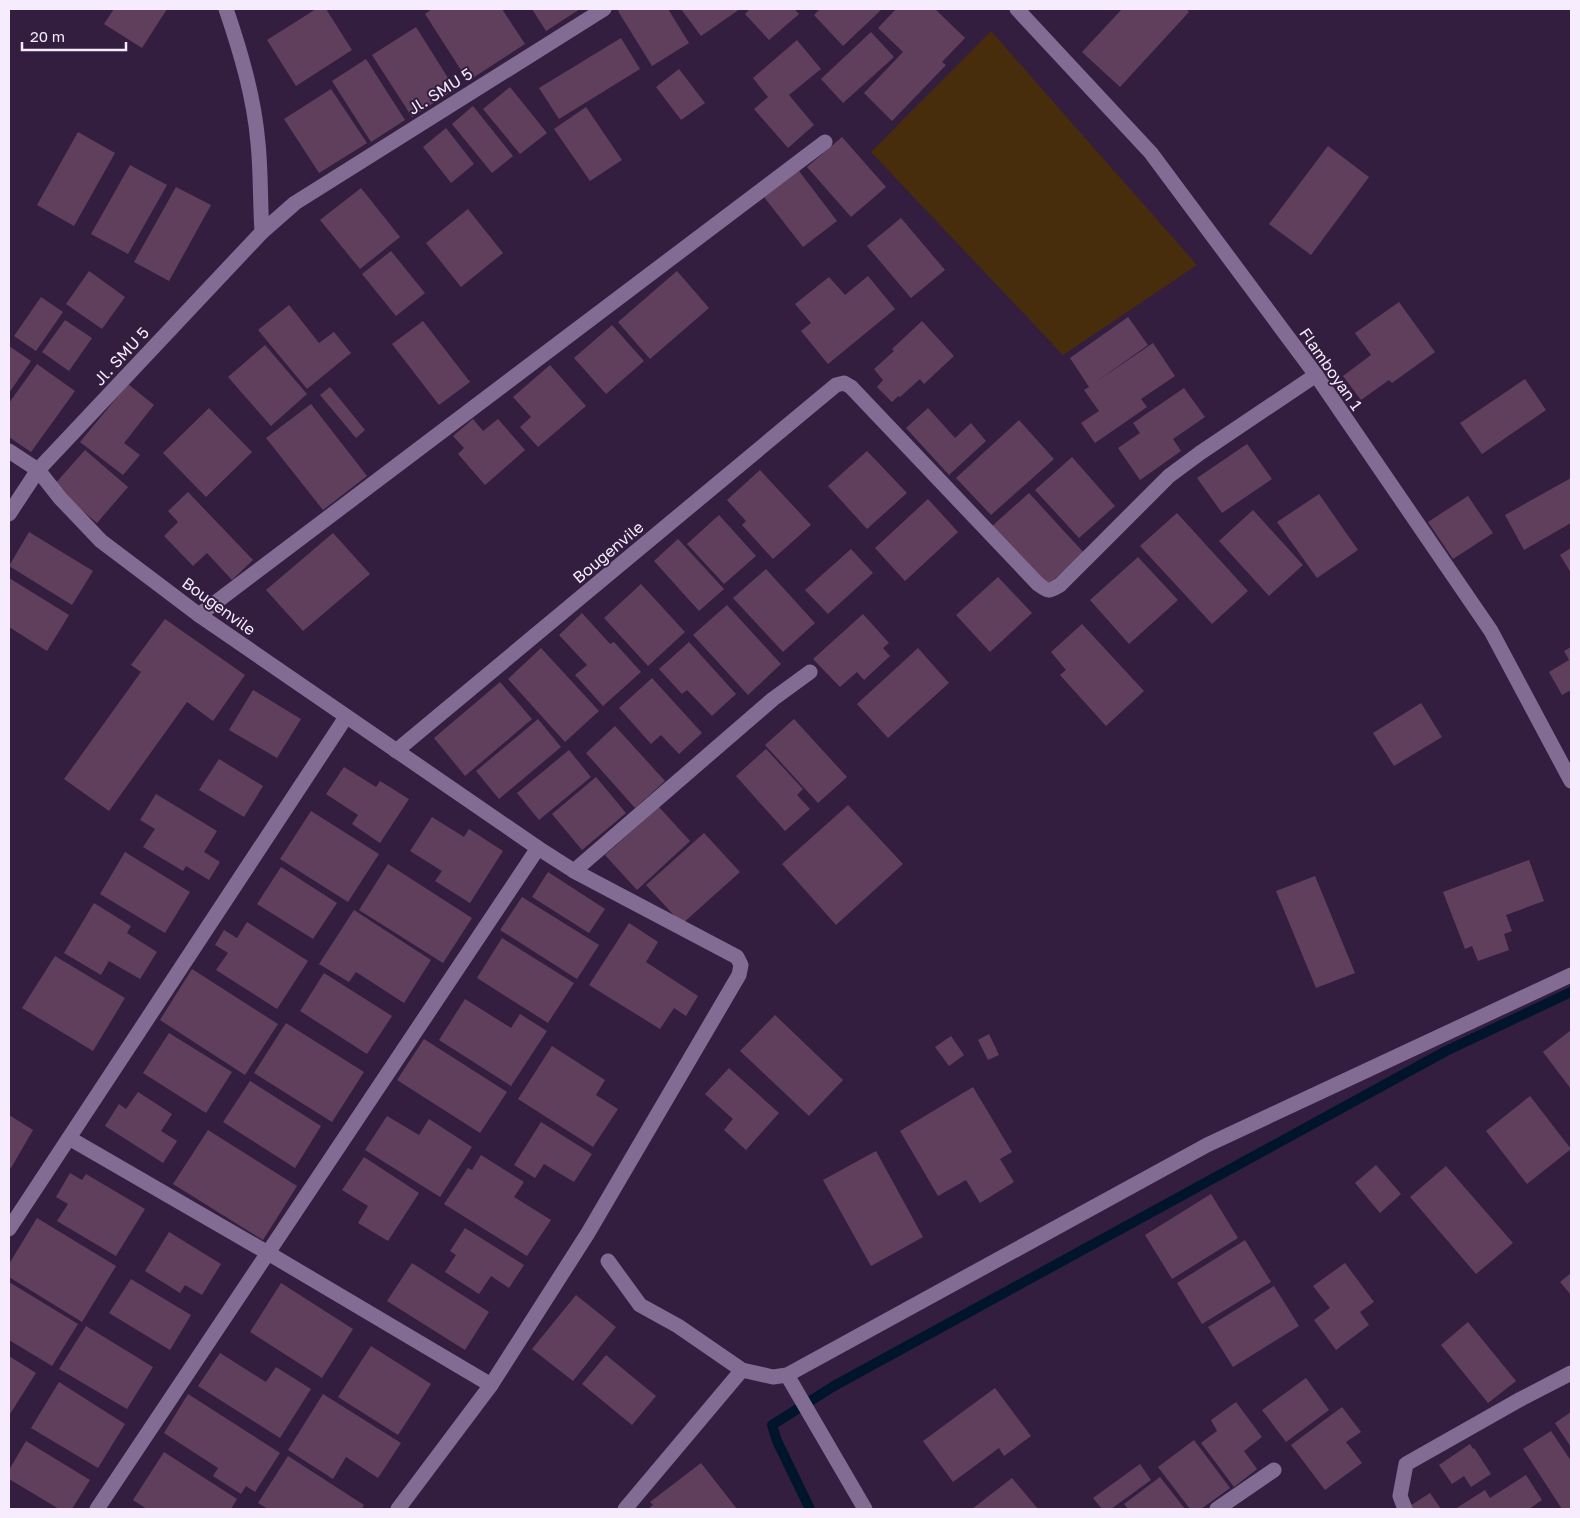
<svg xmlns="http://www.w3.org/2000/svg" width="1580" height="1518" font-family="'Golos Text',sans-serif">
<rect width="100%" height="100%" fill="#331e40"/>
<path fill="#472d0b" d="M991,31L1197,265L1063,355L871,152Z"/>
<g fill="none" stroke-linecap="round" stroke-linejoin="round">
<path stroke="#00152b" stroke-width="10" d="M810,1509L777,1441L772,1425L834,1386L1446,1051L1571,992"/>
</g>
<g fill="#603f5d">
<path d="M114,9H167L142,48L104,24Z"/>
<path d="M316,9H326L352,50L296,86L267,40Z"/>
<path d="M432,9H502L525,44L468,81L425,14Z"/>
<path d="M532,9H580L546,31Z"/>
<path d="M622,9H668L689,43L652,66L618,11Z"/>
<path d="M681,9H740L701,36Z"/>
<path d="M750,9H794L799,14L769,40L745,14Z"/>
<path d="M820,9H882L843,46L814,15Z"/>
<path d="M896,9H935L965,38L942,62L946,65L892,121L864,93L903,52L878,28Z"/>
<path d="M1122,9H1186L1189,12L1120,87L1082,52Z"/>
<path d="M416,27L455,89L412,117L372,55Z"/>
<path d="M871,32L894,57L843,103L821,79Z"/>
<path d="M621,38L640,69L559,119L539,88Z"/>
<path d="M797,40L821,69L789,95L814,125L788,148L754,109L768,97L753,78Z"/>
<path d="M366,59L405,120L371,142L332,81Z"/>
<path d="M679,69L705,103L681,120L656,87Z"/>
<path d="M510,87L547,133L520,154L483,109Z"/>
<path d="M331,89L367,143L319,173L284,119Z"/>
<path d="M473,106L513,156L492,173L452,124Z"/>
<path d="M586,107L622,160L590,181L554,129Z"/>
<path d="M446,128L474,164L451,183L423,147Z"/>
<path d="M78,132L115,153L74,226L37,205Z"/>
<path d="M842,137L886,187L851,217L807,167Z"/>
<path d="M1328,146L1369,177L1311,255L1269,224Z"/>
<path d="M130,165L167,185L128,254L91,234Z"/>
<path d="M799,171L837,221L803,247L764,197Z"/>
<path d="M176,187L211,205L169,281L134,262Z"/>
<path d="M361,188L400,237L360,269L320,220Z"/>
<path d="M468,209L503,253L461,287L426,243Z"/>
<path d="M901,218L945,270L911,298L867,246Z"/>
<path d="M391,251L425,293L396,316L362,274Z"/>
<path d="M89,271L125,297L102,329L66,304Z"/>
<path d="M677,271L709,308L650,359L618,322Z"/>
<path d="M868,276L895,309L828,364L801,331L811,323L795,304L829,277L845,295Z"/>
<path d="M41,297L63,312L36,351L14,336Z"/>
<path d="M1399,302L1435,352L1392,383L1389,380L1361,400L1343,376L1371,355L1355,333Z"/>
<path d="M289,305L319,343L334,332L351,353L307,389L258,330Z"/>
<path d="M1128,317L1148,345L1093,384L1153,343L1175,376L1141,399L1147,407L1095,443L1081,423L1099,411L1084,390L1089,387L1070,358Z"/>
<path d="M65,320L92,338L69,371L42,352Z"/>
<path d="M423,321L470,382L439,405L392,344Z"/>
<path d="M922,321L954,356L924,384L920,379L900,397L898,396L892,402L877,387L883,380L874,369L894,351L892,349Z"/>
<path d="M612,325L644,361L606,394L574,358Z"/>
<path d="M265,345L307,394L271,426L228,377Z"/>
<path d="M9,346L31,361L9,393Z"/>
<path d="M37,364L75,391L31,452L9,437V403Z"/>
<path d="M550,365L586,406L538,447L520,427L531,417L513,397Z"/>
<path d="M1525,379L1546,410L1482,454L1460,423Z"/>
<path d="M128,384L154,405L124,443L140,455L123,475L80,442Z"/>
<path d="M330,387L365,430L356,438L320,395Z"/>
<path d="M1184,388L1205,417L1173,439L1181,451L1140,480L1118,448L1140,433L1133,423Z"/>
<path d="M311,404L367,476L323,510L266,438Z"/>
<path d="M209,408L252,452L206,497L163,453Z"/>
<path d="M928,408L955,438L971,423L986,441L949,475L906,428Z"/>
<path d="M473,419L483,431L498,419L525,450L485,485L458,454L464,448L453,436Z"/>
<path d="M1019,420L1054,459L991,515L956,478Z"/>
<path d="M1247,444L1272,479L1222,513L1197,478Z"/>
<path d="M85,450L128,487L97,523L53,486Z"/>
<path d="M867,451L907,493L867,529L828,486Z"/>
<path d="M1072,457L1115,506L1079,538L1035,490Z"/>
<path d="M760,470L811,525L773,559L742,525L746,521L727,500Z"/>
<path d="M1571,478V523L1524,550L1505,515Z"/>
<path d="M188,492L253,560L232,580L207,553L193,566L164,536L178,522L168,511Z"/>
<path d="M1029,493L1084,553L1046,587L991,527Z"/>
<path d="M1319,494L1358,550L1317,578L1277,522Z"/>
<path d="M1468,496L1493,533L1453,559L1428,522Z"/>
<path d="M928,499L958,532L905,581L875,548Z"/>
<path d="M1253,510L1303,565L1269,596L1219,541Z"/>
<path d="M1177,513L1248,591L1212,624L1140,546Z"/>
<path d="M719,515L756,556L724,584L687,544Z"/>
<path d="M29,532L93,571L72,605L9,566Z"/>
<path d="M333,533L370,574L303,631L266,590Z"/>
<path d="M678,539L724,589L699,611L654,561Z"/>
<path d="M1571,548V573L1560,555Z"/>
<path d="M851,549L873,573L828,614L805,590Z"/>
<path d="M1138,557L1178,600L1129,644L1090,600Z"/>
<path d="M766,569L815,623L783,652L733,598Z"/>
<path d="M998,577L1032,613L990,652L956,615Z"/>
<path d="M9,578L69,615L47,651L9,627Z"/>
<path d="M641,584L685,632L648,666L604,618Z"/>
<path d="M727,605L781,664L748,695L693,635Z"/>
<path d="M582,613L610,644L614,642L641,672L603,706L575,675L587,665L559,635Z"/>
<path d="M863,614L889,643L883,648L890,656L864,680L857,672L840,687L813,659Z"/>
<path d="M165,619L245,675L213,721L187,702L109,811L64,779L141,672L131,665Z"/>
<path d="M1082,624L1144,691L1106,726L1060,675L1066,670L1051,652Z"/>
<path d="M689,642L736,694L712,716L687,690L682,694L659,669Z"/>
<path d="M1571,647V690L1562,695L1549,672L1569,660L1564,651Z"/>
<path d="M541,648L599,711L565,742L508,679Z"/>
<path d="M918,648L949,683L888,738L857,704Z"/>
<path d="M652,678L702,733L679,754L661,735L651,744L619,708Z"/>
<path d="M500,682L532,719L465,776L434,738Z"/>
<path d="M253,690L301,719L277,758L229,730Z"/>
<path d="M1421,703L1442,737L1394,766L1373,733Z"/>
<path d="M538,719L561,747L499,799L476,771Z"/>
<path d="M794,719L847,777L818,803L765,745Z"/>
<path d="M615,726L665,781L635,808L586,753Z"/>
<path d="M766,749L803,789L797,795L810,809L785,831L736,776Z"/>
<path d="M569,750L591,777L539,820L517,793Z"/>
<path d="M219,759L263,786L244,817L199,790Z"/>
<path d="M344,767L376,787L380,781L409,799L380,843L352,824L358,815L326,794Z"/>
<path d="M596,777L626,813L582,850L552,814Z"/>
<path d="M156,794L217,831L204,852L220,862L209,880L186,866L183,871L143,847L155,829L140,820Z"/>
<path d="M848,805L903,864L836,925L782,864Z"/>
<path d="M659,807L690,841L637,890L605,855Z"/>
<path d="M311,811L379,854L348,902L280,859Z"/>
<path d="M432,817L464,837L469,829L503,851L470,903L435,881L442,871L410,851Z"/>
<path d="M704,833L740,872L682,924L646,885Z"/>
<path d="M125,852L190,892L165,933L100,894Z"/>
<path d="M1529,860L1544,901L1506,915L1512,931L1504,934L1509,950L1478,961L1472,946L1465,949L1443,892Z"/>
<path d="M388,864L472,918L443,963L359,910Z"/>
<path d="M281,867L337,903L313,939L257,904Z"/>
<path d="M548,872L605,909L589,933L532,897Z"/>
<path d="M1315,876L1355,973L1316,988L1276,891Z"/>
<path d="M522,897L599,945L577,979L500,930Z"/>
<path d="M94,903L131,926L127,933L157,952L140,979L109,961L101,975L64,953Z"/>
<path d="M354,910L431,960L404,1003L356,972L349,982L319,964Z"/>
<path d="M247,922L308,961L277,1009L216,970L228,953L215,945L224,930L237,938Z"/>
<path d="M629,923L658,942L646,962L698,996L686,1016L674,1008L660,1029L589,985Z"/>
<path d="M502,938L574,983L548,1023L477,978Z"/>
<path d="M55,956L125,998L93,1051L22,1008Z"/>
<path d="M192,969L278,1024L245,1075L160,1020Z"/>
<path d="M324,973L392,1016L367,1054L300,1011Z"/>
<path d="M465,999L511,1028L520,1014L547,1031L511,1086L439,1040Z"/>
<path d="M775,1015L843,1080L809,1116L740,1051Z"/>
<path d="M286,1023L364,1072L332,1122L254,1073Z"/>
<path d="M1571,1030V1089L1543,1052Z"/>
<path d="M169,1033L232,1072L206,1113L143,1073Z"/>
<path d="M989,1034L999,1055L988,1060L978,1040Z"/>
<path d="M951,1036L964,1055L949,1066L935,1047Z"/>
<path d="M424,1039L507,1092L480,1133L397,1080Z"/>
<path d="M552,1046L605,1080L596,1095L618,1109L593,1147L518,1099Z"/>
<path d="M729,1068L779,1113L746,1150L724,1130L733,1119L705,1094Z"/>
<path d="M250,1081L321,1126L295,1168L223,1122Z"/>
<path d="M973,1087L1012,1152L1000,1159L1014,1182L980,1203L966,1180L938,1196L900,1131Z"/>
<path d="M138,1092L172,1114L161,1131L177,1141L163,1163L105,1126L119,1104L126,1109Z"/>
<path d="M1530,1096L1571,1149L1527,1184L1486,1131Z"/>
<path d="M9,1115L33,1130L11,1168L9,1166Z"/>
<path d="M387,1116L419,1135L429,1119L472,1147L440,1197L365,1150Z"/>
<path d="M541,1122L592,1154L574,1182L544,1164L535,1178L514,1165Z"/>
<path d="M208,1130L297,1186L263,1240L173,1184Z"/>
<path d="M876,1151L923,1237L871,1266L823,1180Z"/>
<path d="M481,1155L524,1182L514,1197L551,1220L527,1256L444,1204L468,1168L472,1170Z"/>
<path d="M364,1157L419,1193L388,1241L358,1223L368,1206L342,1190Z"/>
<path d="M1376,1165L1401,1194L1380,1213L1355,1183Z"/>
<path d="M1446,1166L1513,1243L1476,1274L1410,1197Z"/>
<path d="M70,1173L82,1180L86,1174L145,1209L116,1256L57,1221L68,1204L56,1197Z"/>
<path d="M1211,1194L1238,1238L1172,1279L1145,1235Z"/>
<path d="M37,1218L116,1266L82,1322L9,1277V1264Z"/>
<path d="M465,1228L524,1265L509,1288L491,1276L479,1294L445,1272L456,1255L450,1251Z"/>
<path d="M169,1232L221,1264L202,1295L185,1285L180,1293L145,1271Z"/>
<path d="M1245,1240L1271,1282L1202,1324L1177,1283Z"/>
<path d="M412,1263L489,1312L465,1350L387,1301Z"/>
<path d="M1345,1263L1374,1302L1360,1312L1369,1325L1336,1350L1314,1320L1330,1308L1313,1286Z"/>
<path d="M1571,1273V1295L1560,1282Z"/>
<path d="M131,1279L191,1315L170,1350L109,1313Z"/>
<path d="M9,1282L78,1324L52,1366L9,1340Z"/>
<path d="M281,1283L353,1329L322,1378L250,1332Z"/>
<path d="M1274,1286L1299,1326L1233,1367L1208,1327Z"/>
<path d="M576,1295L616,1327L573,1381L532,1349Z"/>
<path d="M1468,1322L1516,1381L1488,1403L1441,1345Z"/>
<path d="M86,1326L153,1367L127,1409L59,1369Z"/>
<path d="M371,1346L431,1384L398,1435L338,1397Z"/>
<path d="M220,1353L266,1382L276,1367L311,1389L280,1438L198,1386Z"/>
<path d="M606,1355L656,1396L632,1425L582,1384Z"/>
<path d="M9,1356L36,1373L10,1414H9Z"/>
<path d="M1306,1378L1329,1410L1286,1442L1262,1410Z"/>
<path d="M59,1382L125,1424L98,1468L31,1428Z"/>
<path d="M995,1388L1031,1436L1004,1456L999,1448L953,1482L923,1441Z"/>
<path d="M188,1394L280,1453L255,1492L246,1486L241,1494L213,1476L218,1468L164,1433Z"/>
<path d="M323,1394L401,1443L378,1478L346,1457L333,1479L288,1450Z"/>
<path d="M1236,1402L1262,1437L1244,1451L1257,1469L1234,1487L1201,1443L1217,1431L1211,1420Z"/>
<path d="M1342,1407L1361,1432L1346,1442L1362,1463L1325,1490L1291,1445Z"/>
<path d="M1571,1412V1447L1555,1423Z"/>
<path d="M1551,1431L1571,1461V1509H1562L1523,1449Z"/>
<path d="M1194,1440L1230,1488L1201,1509H1190L1158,1467Z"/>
<path d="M26,1441L90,1480L72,1509H59L9,1479V1470Z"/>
<path d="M1470,1444L1473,1449L1474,1448L1491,1474L1471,1487L1464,1476L1452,1484L1439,1465Z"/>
<path d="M164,1452L237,1499L231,1509H147L133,1500Z"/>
<path d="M288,1456L364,1505L362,1509H268L258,1503Z"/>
<path d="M701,1463L737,1509H648L653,1505L650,1502Z"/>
<path d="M1140,1464L1151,1480L1111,1509H1102L1093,1498Z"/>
<path d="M1526,1475L1542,1500L1529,1509H1455L1485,1490L1490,1498Z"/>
<path d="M1160,1477L1185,1509H1128L1124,1504Z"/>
<path d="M1012,1478L1038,1509H972Z"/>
<path d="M1430,1493L1441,1509H1405Z"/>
</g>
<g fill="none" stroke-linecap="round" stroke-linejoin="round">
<g stroke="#826c93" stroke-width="15">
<path d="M226,9C241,53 254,97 258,143C261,173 260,202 262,232"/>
<path d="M1017,9L1151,153L1316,375L1491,631L1571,781"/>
<path d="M9,451L38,470L60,498L101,541L199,615L538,848L574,871L737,957L741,965L739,975L588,1233L491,1385L398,1509"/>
<path d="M9,514L38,470L262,232L295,203L604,9"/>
<path d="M199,615L825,142"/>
<path d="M396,751L836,385L844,383L851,387L1038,584C1049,592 1048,592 1060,585L1169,476L1200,453L1316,375"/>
<path d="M574,871L773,699L810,672"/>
<path d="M69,1138L268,1253L491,1385"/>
<path d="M9,1229L346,717"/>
<path d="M608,1261L640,1305L678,1326L742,1370L773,1377L787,1375L1207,1145L1571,975"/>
<path d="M787,1375L865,1509"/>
<path d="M97,1509L538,848"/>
<path d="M625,1509L742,1370"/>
<path d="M1217,1509L1274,1470"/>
<path d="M1405,1509L1400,1496L1406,1464L1519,1400L1571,1373"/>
</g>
</g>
<g text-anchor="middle" stroke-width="4" stroke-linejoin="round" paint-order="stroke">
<g font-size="16" fill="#f6ecfe" stroke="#331e40">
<text transform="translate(440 91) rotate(-32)" y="6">Jl. SMU 5</text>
<text transform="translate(121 356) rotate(-47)" y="6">Jl. SMU 5</text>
<text transform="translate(1331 369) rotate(55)" y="6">Flamboyan 1</text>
<text transform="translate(608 552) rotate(-40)" y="6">Bougenvile</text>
<text transform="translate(219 606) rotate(36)" y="6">Bougenvile</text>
</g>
</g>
<rect width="1580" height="1518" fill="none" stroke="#f6ecfe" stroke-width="20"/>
<path d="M22 42v8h104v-8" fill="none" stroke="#f6ecfe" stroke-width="2.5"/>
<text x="30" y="42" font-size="15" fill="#f6ecfe" stroke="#331e40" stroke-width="4" paint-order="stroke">20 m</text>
</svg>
